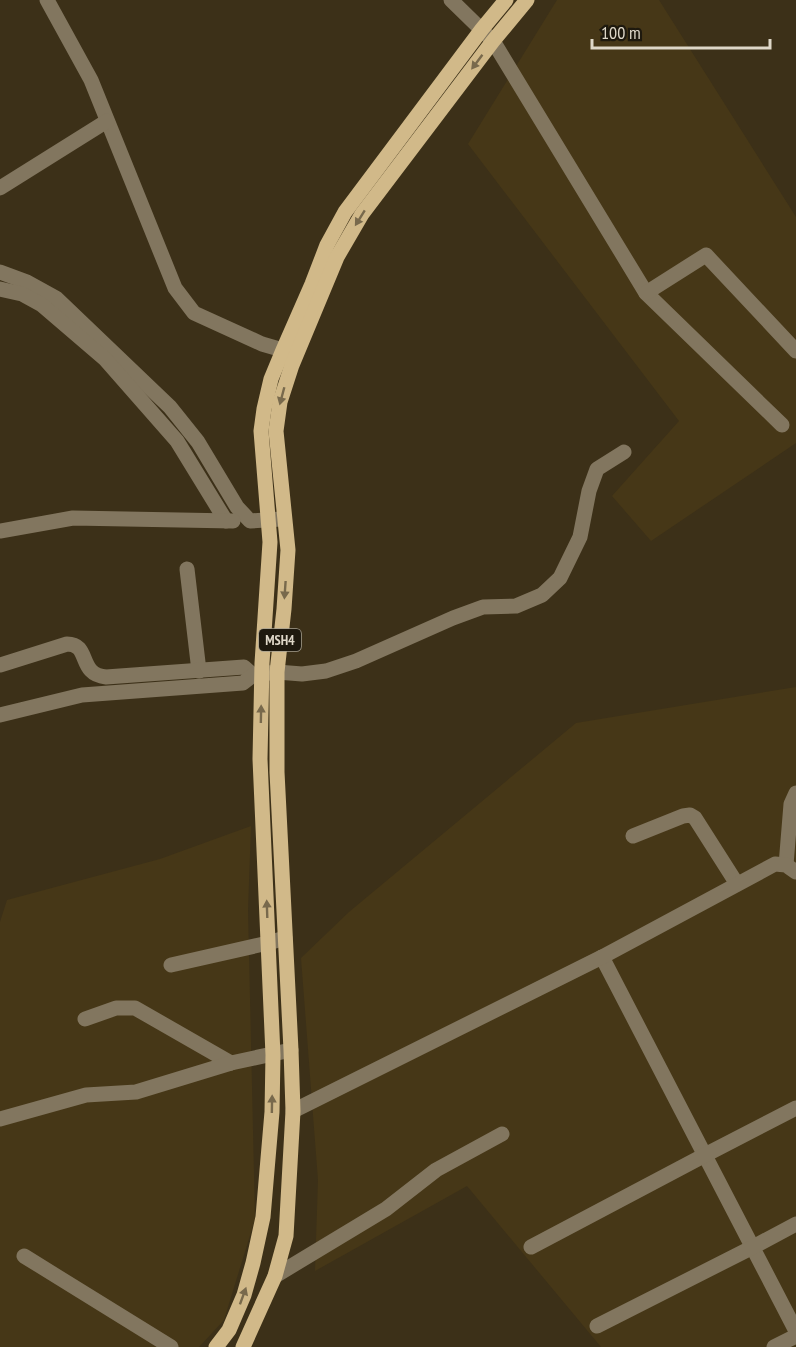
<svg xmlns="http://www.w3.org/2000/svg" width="796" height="1347" font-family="'PT Sans Narrow',sans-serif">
<rect width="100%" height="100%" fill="#3c3018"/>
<g fill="#463717">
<path d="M557,0H659L796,217V443L651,541L612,496L679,421L468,144Z"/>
<path d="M796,687V1347H601L467,1186L315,1271L318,1180L301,958L349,912L576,723Z"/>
<path d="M251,826L248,910L255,1219L224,1320L199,1347H0V922L7,900L160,859Z"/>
</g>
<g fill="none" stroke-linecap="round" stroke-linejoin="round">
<g stroke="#82765f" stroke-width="15">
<path d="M47,0L91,80L175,288L194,313L262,344L293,353"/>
<path d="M451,0L493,41L646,293L782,425"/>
<path d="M0,188L107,121"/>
<path d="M0,272L27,282L56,298L170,407L198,442L237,507L250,521L281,519"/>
<path d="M0,289L22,294L42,305L105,359L177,441L226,521"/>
<path d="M646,293L706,255L796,351"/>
<path d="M0,531L73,518L233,521"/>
<path d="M187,569L199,671"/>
<path d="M0,665L67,644C91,644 77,674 106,677L244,667L253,675"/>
<path d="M0,715L82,695L243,683L253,675L277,672L302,674L326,671L356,661L453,618L483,607L516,606L542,595L560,578L580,537L589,491L597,469L624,452"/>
<path d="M633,836L683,816L690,815L695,818L737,884"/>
<path d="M786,865L791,804L796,793"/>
<path d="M602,957L796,1331"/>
<path d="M171,965L268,943L285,938"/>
<path d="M85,1019L116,1008H135L231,1063"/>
<path d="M293,1111L602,957L775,864L786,865L796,872"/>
<path d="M0,1119L86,1095L136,1092L231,1063L291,1050"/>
<path d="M531,1247L705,1155L796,1108"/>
<path d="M24,1256L171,1347"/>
<path d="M275,1276L386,1209L436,1170L502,1134"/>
<path d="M597,1326L753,1247L796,1224"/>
<path d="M774,1347L796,1336"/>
</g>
<g stroke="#d1b989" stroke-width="15">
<path d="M216,1347L229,1330L244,1295L253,1263L263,1217L272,1112L273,1055L260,759L262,663L270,542L261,431L264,409L271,379L283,350L312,284L327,245L345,212L482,29L506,0"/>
<path d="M243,1347L275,1276L286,1236L293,1111L291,1050L277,772V672L284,609L288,550L276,431L280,402L292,365L337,257L362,214L493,41L527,0"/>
</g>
</g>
<defs><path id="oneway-solid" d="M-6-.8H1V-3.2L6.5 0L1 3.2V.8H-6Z" transform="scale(1.5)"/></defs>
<g fill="#78694c">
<use href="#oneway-solid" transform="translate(477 62) rotate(127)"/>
<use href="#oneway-solid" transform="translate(360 218) rotate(122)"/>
<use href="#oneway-solid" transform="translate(282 396) rotate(105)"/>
<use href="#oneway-solid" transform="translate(285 590) rotate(94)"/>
<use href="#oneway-solid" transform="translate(261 714) rotate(-89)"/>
<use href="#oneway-solid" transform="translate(267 909) rotate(-92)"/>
<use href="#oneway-solid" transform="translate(272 1104) rotate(-89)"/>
<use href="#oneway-solid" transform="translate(243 1296) rotate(-70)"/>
</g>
<g text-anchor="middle" stroke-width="4.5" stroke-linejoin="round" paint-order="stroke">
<rect fill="#1e190e" stroke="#a49e90" stroke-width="1.5" x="259" y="629" width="42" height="22" rx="4.5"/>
<g font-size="14" font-weight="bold" fill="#ded7c8">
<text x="280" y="645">MSH4</text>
</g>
</g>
<path d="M592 39v9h178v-9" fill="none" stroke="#ded7c8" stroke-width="3"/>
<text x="601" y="39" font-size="18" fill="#ded7c8" stroke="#1e190e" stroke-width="4.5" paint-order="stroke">100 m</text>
</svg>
